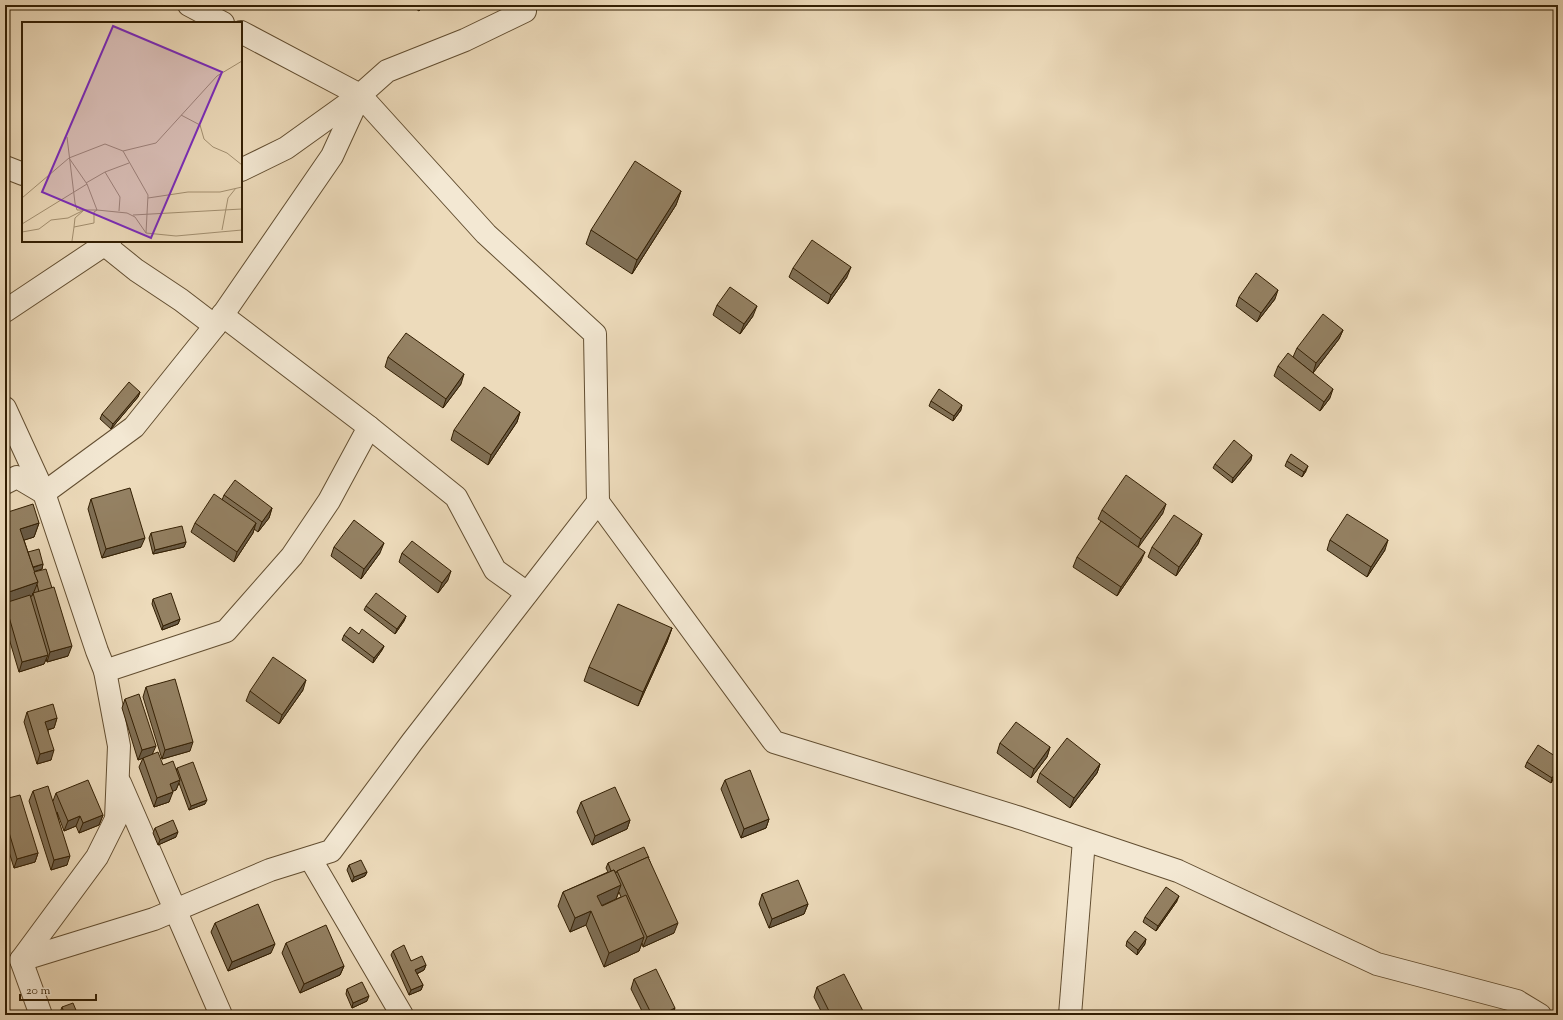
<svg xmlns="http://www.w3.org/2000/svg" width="1563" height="1020" font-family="'Sorts Mill Goudy',serif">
<rect width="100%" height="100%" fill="#eddbbb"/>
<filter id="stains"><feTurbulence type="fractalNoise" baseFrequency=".005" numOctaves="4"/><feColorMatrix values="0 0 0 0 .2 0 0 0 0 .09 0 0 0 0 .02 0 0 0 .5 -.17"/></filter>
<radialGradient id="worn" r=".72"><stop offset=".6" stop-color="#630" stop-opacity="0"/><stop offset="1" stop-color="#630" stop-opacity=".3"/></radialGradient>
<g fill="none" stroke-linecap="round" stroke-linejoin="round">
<defs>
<g id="street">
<path d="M189,5L223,23"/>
<path d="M5,167L23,174"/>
<path d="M241,170L286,148L360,95L387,71L465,40L525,11"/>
<path d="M100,241L136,270L181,300L215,326"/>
<path d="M5,311L110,241"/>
<path d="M5,408L44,493L97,651L105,671L119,746L116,819L97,857L21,960L41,1015"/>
<path d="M369,427L456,497L495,570L527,593"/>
<path d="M5,483L17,477L44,493L134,427L215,326L332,156L360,95"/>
<path d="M598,502L774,742L1017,817L1178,871L1377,964L1517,1001L1540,1015"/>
<path d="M105,671L226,631L292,556L329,501L369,427L222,315"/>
<path d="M120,783L221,1015"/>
<path d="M310,858L402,1015"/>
<path d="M21,960L154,919L270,870L331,851L412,742L598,502L595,334L486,234L360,95L241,32"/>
<path d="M1070,1015L1084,840"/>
</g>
</defs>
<use href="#street" stroke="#624e31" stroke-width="24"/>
<use href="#street" stroke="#f3e8d3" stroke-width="22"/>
</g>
<g fill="#7f6f55" stroke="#331f03" fill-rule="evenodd">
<path d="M314,5H323L320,9Z"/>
<path d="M410,5H424L419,11Z"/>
<path d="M681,191L676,205L632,274L586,244L591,230Z"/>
<path d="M793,268L847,277L828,304L789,277Z"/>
<path d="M1239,297L1275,299L1257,322L1236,306Z"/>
<path d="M717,305L753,316L740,334L713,315Z"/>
<path d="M1343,330L1339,339L1313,373L1293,357L1297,348Z"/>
<path d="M388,357L461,384L443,408L385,367Z"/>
<path d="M1278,366L1330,398L1320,411L1274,376Z"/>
<path d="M140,392L138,397L111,429L100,419L102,414Z"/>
<path d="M931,401L961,410L953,421L929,406Z"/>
<path d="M520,412L517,422L488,465L451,440L454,430Z"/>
<path d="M1251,460L1232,483L1213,468L1215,464Z"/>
<path d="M1287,461L1306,471L1302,477L1285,466Z"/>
<path d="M224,495L272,508L269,518L258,532L254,529L253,533L234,562L191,532L195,523L222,500Z"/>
<path d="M91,499L141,547L102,558L88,509Z"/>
<path d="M1102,510L1163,513L1138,547L1141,561L1117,596L1073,567L1077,557L1111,528L1098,519Z"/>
<path d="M5,513L39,523L34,537L24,540L28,552L43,564L42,569L34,571L68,656L47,662L46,659L44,664L19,672L5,625Z"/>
<path d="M151,533L186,542L184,547L153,554L149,538Z"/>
<path d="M1202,534L1198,544L1176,576L1148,557L1152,547Z"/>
<path d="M1330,540L1385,550L1367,577L1327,550Z"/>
<path d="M334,547L380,553L361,579L331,556Z"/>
<path d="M402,553L448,580L438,593L399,562Z"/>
<path d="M153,599L180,619L178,624L162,630L152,604Z"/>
<path d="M366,606L406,616L404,621L395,634L364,610Z"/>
<path d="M672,628L667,642L638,706L584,681L589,667Z"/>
<path d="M359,634L384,646L382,650L373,663L342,640L344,635Z"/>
<path d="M146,687L190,751L162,759L143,697Z"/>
<path d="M303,690L279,724L246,701L250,691Z"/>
<path d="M125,699L153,754L163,765L176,771L177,768L205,804L189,810L179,783L176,790L172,791L169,802L154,807L139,767L143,758L138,760L122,708Z"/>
<path d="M27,712L57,718L54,728L48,730L51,760L37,764L24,722Z"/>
<path d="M1000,743L1050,747L1047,757L1031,778L997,753Z"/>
<path d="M1558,758V770L1551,783L1525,767L1527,762Z"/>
<path d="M1100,764L1097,773L1070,808L1037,782L1040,773Z"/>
<path d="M725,780L769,819L766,828L741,838L721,789Z"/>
<path d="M33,791L53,801L56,793L103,815L99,825L79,833L76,826L64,831L57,812L67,865L51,870L29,801Z"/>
<path d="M5,799L38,853L35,862L14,868L5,839Z"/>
<path d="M581,802L630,820L627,829L592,845L577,812Z"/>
<path d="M155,828L176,837L158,845L153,833Z"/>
<path d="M649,859L674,933L643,947L642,943L639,951L604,967L586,925L570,932L558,906L563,892L608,872L606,868L608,863ZM619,892L621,897L616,899Z"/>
<path d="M349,865L367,872L365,876L352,882L347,870Z"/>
<path d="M762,894L808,904L804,914L769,928L759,904Z"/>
<path d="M1177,901L1156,931L1143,922L1145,917Z"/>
<path d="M215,923L271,953L228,971L211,932Z"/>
<path d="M1127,941L1145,944L1137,955L1126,946Z"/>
<path d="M286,943L344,966L340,975L300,993L282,953Z"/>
<path d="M393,951L411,961L426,965L424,970L417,974L423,985L421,990L409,995L391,955Z"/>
<path d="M634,979L673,1015H644L631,989Z"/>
<path d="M817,987L865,1015H823L814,997Z"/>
<path d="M347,989L367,1001L352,1008L346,994Z"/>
<path d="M62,1007L78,1015H62L60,1012Z"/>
</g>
<g fill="#685a45" stroke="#331f03">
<path d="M422,5H424L419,11Z"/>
<path d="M681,191L676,205L632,274L637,260Z"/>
<path d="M851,267L847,277L828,304L831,295Z"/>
<path d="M1278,290L1275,299L1257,322L1261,313Z"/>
<path d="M757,306L753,316L740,334L744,324Z"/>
<path d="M1343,330L1339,339L1313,373L1316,363Z"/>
<path d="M464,374L461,384L443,408L446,399Z"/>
<path d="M1333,389L1330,398L1320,411L1324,402Z"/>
<path d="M140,392L138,397L111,429L113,424Z"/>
<path d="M962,405L961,410L953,421L954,416Z"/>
<path d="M520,412L517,422L488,465L491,455Z"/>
<path d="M1252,455L1251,460L1232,483L1233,478Z"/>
<path d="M1308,466L1306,471L1302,477L1304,472Z"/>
<path d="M1166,504L1163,513L1138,548L1141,539Z"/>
<path d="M272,508L269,518L258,532L262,522Z"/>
<path d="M39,523L34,537L15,543L20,529Z"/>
<path d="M256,523L253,533L234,562L237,552Z"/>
<path d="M1202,534L1198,544L1176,576L1179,567Z"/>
<path d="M145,538L141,547L102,558L106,549Z"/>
<path d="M1388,540L1385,550L1367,577L1371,567Z"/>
<path d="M186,542L184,547L153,554L155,550Z"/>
<path d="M384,543L380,553L361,579L364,569Z"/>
<path d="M1145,552L1141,561L1117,596L1121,587Z"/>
<path d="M43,564L42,569L30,573L32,568Z"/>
<path d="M451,571L448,580L438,593L442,583Z"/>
<path d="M38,582L33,594V593L32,596L5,605V595L6,593Z"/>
<path d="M406,616L404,621L395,634L397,629Z"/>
<path d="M180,619L178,624L162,630L163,626Z"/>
<path d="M672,628L667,642L638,706L643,692Z"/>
<path d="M72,646L68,656L47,662L50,652Z"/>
<path d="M384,646L382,650L373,663L374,658Z"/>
<path d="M48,655L44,664L19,672L22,662Z"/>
<path d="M306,680L303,690L279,724L282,715Z"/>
<path d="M57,718L54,728L42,731L45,722Z"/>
<path d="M193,742L190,751L162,759L165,750Z"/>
<path d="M156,746L152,755L138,760L142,750Z"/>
<path d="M1050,747L1047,757L1031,778L1034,769Z"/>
<path d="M54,750L51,760L37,764L40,754Z"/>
<path d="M1100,764L1097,773L1070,808L1074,798Z"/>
<path d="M1558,768V770L1551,783L1552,778Z"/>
<path d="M180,780L176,790L166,794L170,784Z"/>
<path d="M173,792L169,802L154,807L157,798Z"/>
<path d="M207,800L205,804L189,810L191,806Z"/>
<path d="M103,815L99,825L79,833L83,823Z"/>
<path d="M80,816L76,826L64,831L68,821Z"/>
<path d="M769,819L766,828L741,838L744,829Z"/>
<path d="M630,820L627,829L592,845L595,836Z"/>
<path d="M178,832L176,837L158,845L160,840Z"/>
<path d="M38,853L35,862L14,868L17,859Z"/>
<path d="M70,856L67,865L51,870L54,860Z"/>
<path d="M367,872L365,876L352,882L354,877Z"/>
<path d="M621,885L616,899L592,910L597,896Z"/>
<path d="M1179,896L1177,901L1156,931L1158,926Z"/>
<path d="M808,904L804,914L769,928L772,919Z"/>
<path d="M591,911L586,925L570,932L575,918Z"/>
<path d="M678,923L674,933L643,947L647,937Z"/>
<path d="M644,937L639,951L604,967L609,953Z"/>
<path d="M1146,939L1145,944L1137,955L1138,950Z"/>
<path d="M275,944L271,953L228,971L232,962Z"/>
<path d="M426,965L424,970L414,975L415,970Z"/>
<path d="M344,966L340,975L300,993L304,984Z"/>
<path d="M423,985L421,990L409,995L411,990Z"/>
<path d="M369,996L367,1001L352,1008L353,1003Z"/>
<path d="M675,1008L673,1015H661Z"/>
</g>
<g fill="#948163" stroke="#331f03">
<path d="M635,161L681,191L637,260L591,230Z"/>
<path d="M812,240L851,267L831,295L793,268Z"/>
<path d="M1256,273L1278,290L1261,313L1239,297Z"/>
<path d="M730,287L757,306L744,324L717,305Z"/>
<path d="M1323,314L1343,330L1316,363L1297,348Z"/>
<path d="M406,333L464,374L446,399L388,357Z"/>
<path d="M1288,353L1333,389L1324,402L1278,366Z"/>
<path d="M129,382L140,392L113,424L102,414Z"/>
<path d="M484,387L520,412L491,455L454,430Z"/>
<path d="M939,389L962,405L954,416L931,401Z"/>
<path d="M1234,440L1252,455L1233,478L1215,464Z"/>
<path d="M1291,454L1308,466L1304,472L1287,461Z"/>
<path d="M1126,475L1166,504L1141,539L1102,510Z"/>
<path d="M235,480L272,508L262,522L224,495Z"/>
<path d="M130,488L145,538L106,549L91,499Z"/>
<path d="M214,494L256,523L237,552L195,523Z"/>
<path d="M33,504L39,523L20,529L38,582L6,593L5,591V513Z"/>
<path d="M1347,514L1388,540L1371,567L1330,540Z"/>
<path d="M1174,515L1202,534L1179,567L1152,547Z"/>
<path d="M354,520L384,543L364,569L334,547Z"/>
<path d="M1101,521L1145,552L1121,587L1077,557Z"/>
<path d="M182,526L186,542L155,550L151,533Z"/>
<path d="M412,541L451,571L442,583L402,553Z"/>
<path d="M39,549L43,564L33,567L28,552Z"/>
<path d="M46,569L52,588L39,592L37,584L38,582L34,572Z"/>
<path d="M54,587L72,646L50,652L33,593Z"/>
<path d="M171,593L180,619L163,626L153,599Z"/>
<path d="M376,593L406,616L397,629L366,606Z"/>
<path d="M30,595L48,655L22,662L5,603Z"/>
<path d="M618,604L672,628L643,692L589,667Z"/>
<path d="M350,627L359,634L362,629L384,646L374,658L344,635Z"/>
<path d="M273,657L306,680L282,715L250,691Z"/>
<path d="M175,679L193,742L165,750L146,687Z"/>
<path d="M139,694L156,746L142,750L125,699Z"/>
<path d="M53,704L57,718L45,722L54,750L40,754L27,712Z"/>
<path d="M1016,722L1050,747L1034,769L1000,743Z"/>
<path d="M1067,738L1100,764L1074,798L1040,773Z"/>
<path d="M1538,745L1558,758V768L1552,778L1527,762Z"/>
<path d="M158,752L163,765L173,761L180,780L170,784L173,792L157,798L143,758Z"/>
<path d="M193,762L207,800L191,806L177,768Z"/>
<path d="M750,770L769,819L744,829L725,780Z"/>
<path d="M88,780L103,815L83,823L80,816L68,821L56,793Z"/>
<path d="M48,786L70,856L54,860L33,791Z"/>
<path d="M615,787L630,820L595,836L581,802Z"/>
<path d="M20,795L38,853L17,859L5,819V799Z"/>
<path d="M173,820L178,832L160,840L155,828Z"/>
<path d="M644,847L649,858L648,857L617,871L616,873L614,870L611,871L608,863Z"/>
<path d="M648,857L678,923L647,937L617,871Z"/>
<path d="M361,860L367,872L354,877L349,865Z"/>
<path d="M614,870L621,885L597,896L602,906L626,895L644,937L609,953L591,911L575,918L563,892Z"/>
<path d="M798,880L808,904L772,919L762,894Z"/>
<path d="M1166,887L1179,896L1158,926L1145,917Z"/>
<path d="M258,904L275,944L232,962L215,923Z"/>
<path d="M326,925L344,966L304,984L286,943Z"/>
<path d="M1135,931L1146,939L1138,950L1127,941Z"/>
<path d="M404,945L411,961L422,956L426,965L415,970L423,985L411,990L393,951Z"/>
<path d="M656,969L675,1008L661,1015H652L634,979Z"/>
<path d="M844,974L865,1015H831L817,987Z"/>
<path d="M362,982L369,996L353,1003L347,989Z"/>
<path d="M73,1003L78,1015H65L62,1007Z"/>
</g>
<g transform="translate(22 22)">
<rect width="220" height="220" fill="#eddbbb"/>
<path fill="none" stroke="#a39071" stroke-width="1" d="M159,93L178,103L182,117L191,125L205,131L220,143M45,115L53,181L55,188H62L53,196L52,205M101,129L134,121L195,54L220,39M47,136L65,162L75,188L72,190V201L52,205L50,219M83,150L107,141M64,161L83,150L98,175L97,189M0,176L47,136L83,122L101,129L126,173L124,211M126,176L166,170H198L220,165M111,193L220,187M0,202L65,162M200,208L206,176L214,166M0,210L17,207L29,198L46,196L62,188H75L105,191L113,195L124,211L154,214L220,208"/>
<path fill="#7b2cbf" fill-opacity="0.15" stroke="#7b2cbf" stroke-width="2" d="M91,4L200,50L129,216L20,170Z"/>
<rect width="220" height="220" fill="none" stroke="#331f03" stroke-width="2"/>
</g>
<rect width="1563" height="1020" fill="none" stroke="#eddbbb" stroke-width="20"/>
<rect x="6" y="6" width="1551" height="1008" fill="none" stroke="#331f03" stroke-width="2"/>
<rect x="10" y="10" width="1543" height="1000" fill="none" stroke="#331f03"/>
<path d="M20 994v6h76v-6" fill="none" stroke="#331f03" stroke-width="2"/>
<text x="26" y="994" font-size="12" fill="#331f03" stroke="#f3e8d3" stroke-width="3" paint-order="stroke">20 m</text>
<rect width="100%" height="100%" filter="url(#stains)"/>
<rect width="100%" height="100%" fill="url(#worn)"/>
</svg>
